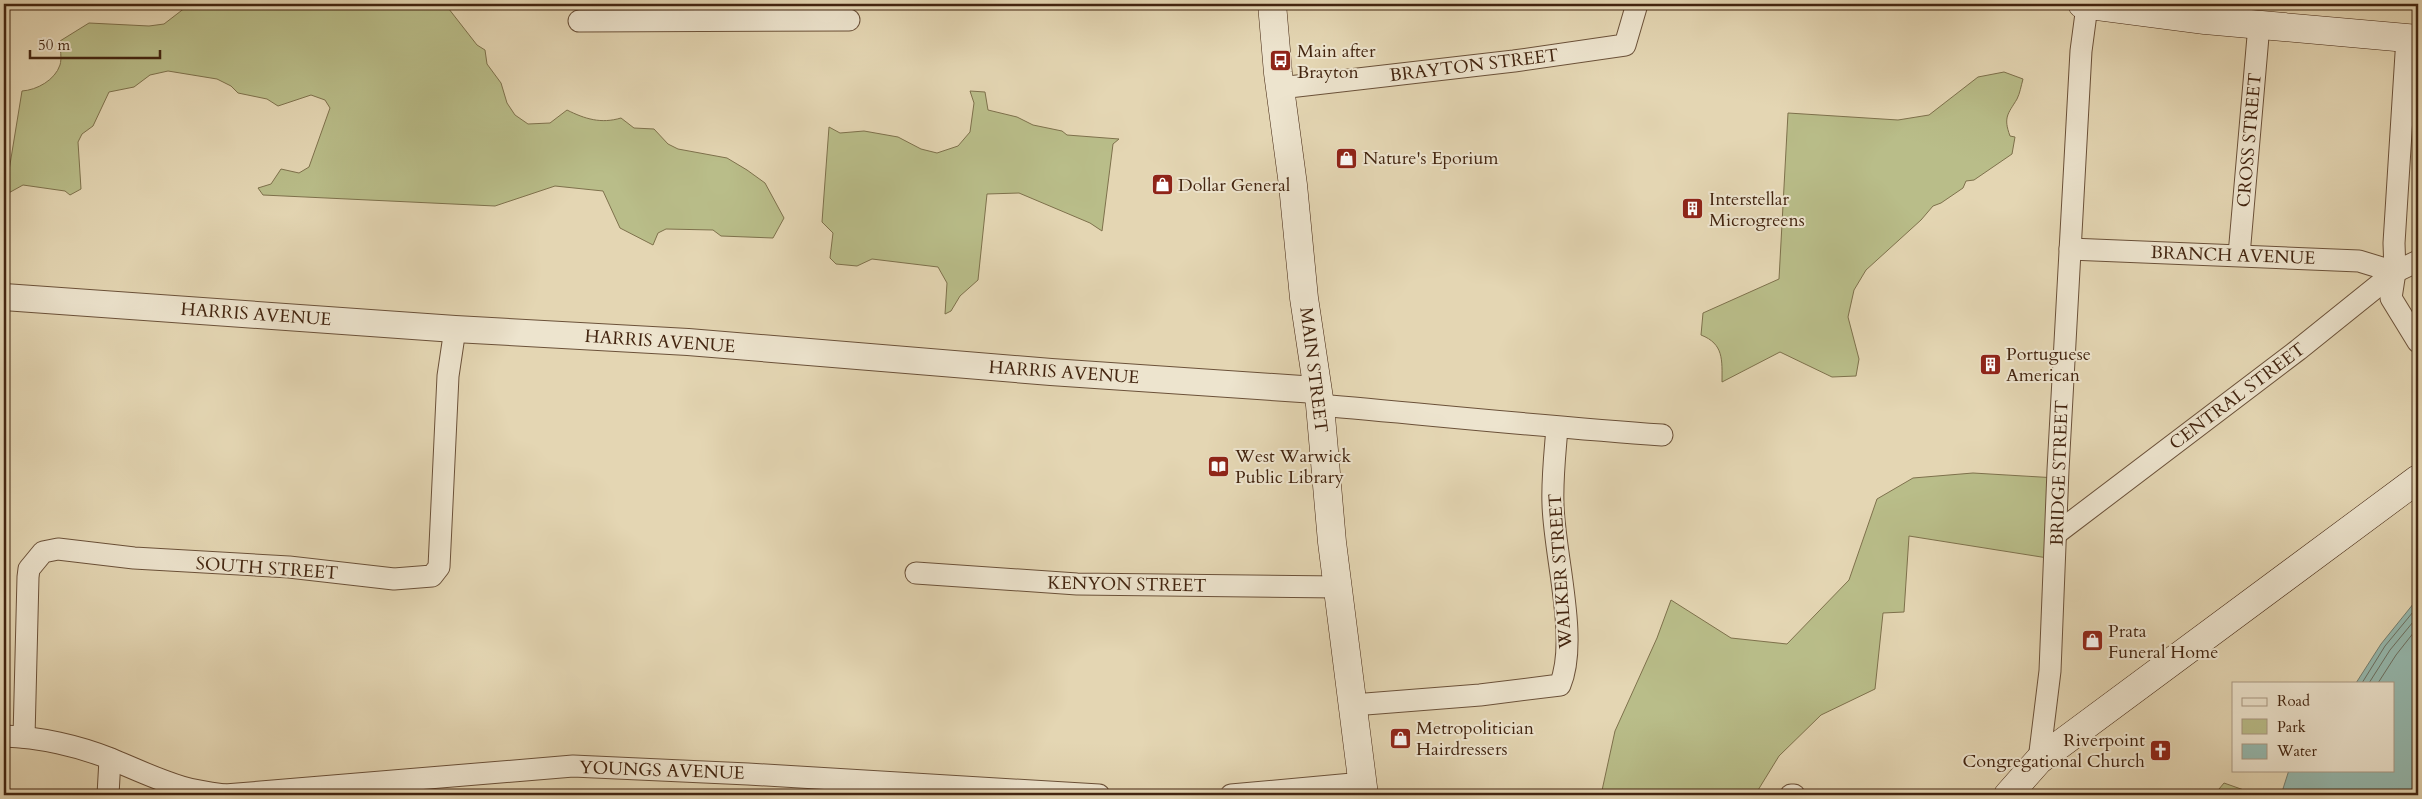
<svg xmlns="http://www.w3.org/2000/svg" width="2422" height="799" font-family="Cardo,serif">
<rect width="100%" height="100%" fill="#e4d6b3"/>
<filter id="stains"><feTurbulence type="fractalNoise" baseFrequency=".004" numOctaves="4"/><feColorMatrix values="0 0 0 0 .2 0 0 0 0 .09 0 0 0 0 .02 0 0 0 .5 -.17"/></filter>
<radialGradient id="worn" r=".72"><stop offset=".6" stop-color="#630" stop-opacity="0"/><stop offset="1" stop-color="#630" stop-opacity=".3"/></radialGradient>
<g fill="#b9bd89" stroke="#7e714c">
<path d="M190,4H445L477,45L485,50L487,64L501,83L507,103L515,115L528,124L550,123L567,110C585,119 601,124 621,118L634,128L654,129L668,144L678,149L727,158L747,170L765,183L784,218L773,238L721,236L713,230L666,229L658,233L653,245L620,228L603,191L555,186L495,206L263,195L258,188L271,184L281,169L299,173L309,167L330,108L325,100L311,95L278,106L267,99L238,93L231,86L217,79L168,71L150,75L134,87L109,92L93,126L82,134L78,142L81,189L70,195L65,191L23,185L5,195L22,91C37,90 55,80 60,65C62,59 60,48 60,41L89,23L149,26L164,24Z"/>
<path d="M2004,72L2023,79C2021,86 2020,93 2017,99C2008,114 2003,117 2010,136L2015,137L2012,154L1974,180L1966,181L1963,188L1941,203L1933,206L1921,220L1866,270L1854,290L1848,317L1859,359L1856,376L1832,377L1780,352L1722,382C1722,360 1724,344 1701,335L1703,313L1779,279L1788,113L1898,120L1929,115L1978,77Z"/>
<path d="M970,91L985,92L988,110L1017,117L1033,125L1062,131L1067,135L1119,139L1113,144L1102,231L1090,223L1019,193L987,194L978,280L960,296L951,311L945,314L947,283L938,267L872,259L857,266L836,264L830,258L833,233L822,222L829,127L840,133L864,131L898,137L921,149L937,153L958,146L970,132L974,103Z"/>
<path d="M1973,473L2057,478L2054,559L1909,536L1904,612L1883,613L1875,689L1821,715L1779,756L1755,795H1601L1615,731L1657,638L1671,600L1731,638L1787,644L1849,580L1877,499L1913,478Z"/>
<path d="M2224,783L2258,795H2214Z"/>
</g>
<path fill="#95b9af" stroke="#747e6f" d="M2418,598V795H2281L2289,770H2393V683H2356L2381,644Z"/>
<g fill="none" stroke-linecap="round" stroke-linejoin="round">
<g stroke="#6c6f60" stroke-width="1">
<path d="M2362,683L2385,646L2418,606"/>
<path d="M2369,683L2390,650L2418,616"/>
<path d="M2378,683L2396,655L2418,627"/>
</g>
<defs>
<g id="minor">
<path d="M579,21L849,20"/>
<path d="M2407,38L2394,243L2395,272L2391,298L2418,342"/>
<path d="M1280,88L1514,61L1625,45L1637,4"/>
<path d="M2070,249L2359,261L2395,272"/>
<path d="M2239,255L2259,25"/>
<path d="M1320,405C1434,415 1547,427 1662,435"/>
<path d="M2057,533L2298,350L2395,272L2418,261"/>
<path d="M916,573L1077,584L1339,587"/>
<path d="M1353,705L1480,695L1560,685C1579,640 1554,554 1553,504C1552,479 1555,453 1557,428"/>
<path d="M4,736C39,737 79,746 111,759C135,769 158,780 182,787C196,791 210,793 224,795"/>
<path d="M24,737L28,577L29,569L43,552L58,549L134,558L289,567L394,579L432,576L439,567L448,376L455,329"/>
<path d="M2039,760L2050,671L2058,470L2081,51L2087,6"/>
<path d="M108,795L110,759"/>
<path d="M225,795L573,766L748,774L1099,795"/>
<path d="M1231,795L1363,783"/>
<path d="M1791,795H1794"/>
</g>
<path id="tertiary" d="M4,297L455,329L688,342L1051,372L1316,390"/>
<g id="secondary">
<path d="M1272,4L1278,73L1293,185L1304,298L1320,405L1332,542L1364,795"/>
<path d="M2082,4L2205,20L2418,39"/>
<path d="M2008,795L2039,760L2418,479"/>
</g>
</defs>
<use href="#minor" stroke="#6b5139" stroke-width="23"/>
<use href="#tertiary" stroke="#6b5139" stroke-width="28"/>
<use href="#secondary" stroke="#432510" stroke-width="29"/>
<use href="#minor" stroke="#ede4ce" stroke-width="21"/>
<use href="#tertiary" stroke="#ede4ce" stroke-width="26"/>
<use href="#secondary" stroke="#ede4ce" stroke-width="28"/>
</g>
<defs>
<symbol id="bus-square" viewBox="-11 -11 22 22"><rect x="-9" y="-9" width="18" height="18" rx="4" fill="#8f2418" stroke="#ede4ce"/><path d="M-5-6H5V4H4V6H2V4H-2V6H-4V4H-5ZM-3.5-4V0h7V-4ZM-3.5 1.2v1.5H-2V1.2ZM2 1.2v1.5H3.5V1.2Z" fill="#fff"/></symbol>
<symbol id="shop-square" viewBox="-11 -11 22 22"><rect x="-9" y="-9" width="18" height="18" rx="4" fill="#8f2418" stroke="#ede4ce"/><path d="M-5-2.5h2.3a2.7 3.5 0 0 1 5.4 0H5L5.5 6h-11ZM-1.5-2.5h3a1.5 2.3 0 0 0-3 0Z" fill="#fff"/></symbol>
<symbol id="building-square" viewBox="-11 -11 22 22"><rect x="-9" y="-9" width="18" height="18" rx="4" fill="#8f2418" stroke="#ede4ce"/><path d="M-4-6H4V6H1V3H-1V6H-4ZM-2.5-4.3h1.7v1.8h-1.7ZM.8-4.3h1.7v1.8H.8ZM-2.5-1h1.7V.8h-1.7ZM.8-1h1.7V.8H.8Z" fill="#fff"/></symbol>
<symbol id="library-square" viewBox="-11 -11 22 22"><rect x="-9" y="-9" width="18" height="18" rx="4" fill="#8f2418" stroke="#ede4ce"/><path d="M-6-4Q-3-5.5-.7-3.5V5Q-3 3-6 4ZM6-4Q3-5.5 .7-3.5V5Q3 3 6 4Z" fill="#fff"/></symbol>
<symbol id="church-square" viewBox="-11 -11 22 22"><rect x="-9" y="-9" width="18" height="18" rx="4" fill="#8f2418" stroke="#ede4ce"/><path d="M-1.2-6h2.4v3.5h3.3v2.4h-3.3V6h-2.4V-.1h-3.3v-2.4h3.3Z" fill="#fff"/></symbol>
</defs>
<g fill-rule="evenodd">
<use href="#bus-square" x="1268" y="48" width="25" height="25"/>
<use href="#shop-square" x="1334" y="146" width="25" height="25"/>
<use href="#shop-square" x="1150" y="172" width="25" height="25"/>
<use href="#building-square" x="1680" y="196" width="25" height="25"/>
<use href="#building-square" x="1978" y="352" width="25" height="25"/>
<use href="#library-square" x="1206" y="454" width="25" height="25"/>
<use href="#shop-square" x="2080" y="628" width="25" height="25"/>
<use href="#shop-square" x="1388" y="726" width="25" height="25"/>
<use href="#church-square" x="2148" y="738" width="25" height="25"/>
</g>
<g text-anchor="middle" stroke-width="4" stroke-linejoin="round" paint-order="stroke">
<g font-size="18" fill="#432510" stroke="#ede4ce" text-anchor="start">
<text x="1297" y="57">Main after<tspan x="1297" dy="21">Brayton</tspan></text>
<text x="1363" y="164">Nature's Eporium</text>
<text x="1178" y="191">Dollar General</text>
<text x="1709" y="205">Interstellar<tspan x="1709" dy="21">Microgreens</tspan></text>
<text x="2006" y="360">Portuguese<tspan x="2006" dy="21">American</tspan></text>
<text x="1235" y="462">West Warwick<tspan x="1235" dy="21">Public Library</tspan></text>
<text x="2108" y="637">Prata<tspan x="2108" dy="21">Funeral Home</tspan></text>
<text x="1416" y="734">Metropolitician<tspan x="1416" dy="21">Hairdressers</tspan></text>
<text x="2145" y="746" text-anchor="end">Riverpoint<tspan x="2145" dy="21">Congregational Church</tspan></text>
</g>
<g font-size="18" fill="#432510" stroke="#ede4ce">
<text transform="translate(1474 65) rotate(-7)" y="6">BRAYTON STREET</text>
<text transform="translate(2249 140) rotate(-85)" y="6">CROSS STREET</text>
<text transform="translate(2233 255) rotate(2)" y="6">BRANCH AVENUE</text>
<text transform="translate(256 314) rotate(4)" y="6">HARRIS AVENUE</text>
<text transform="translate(660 341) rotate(4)" y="6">HARRIS AVENUE</text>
<text transform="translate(1314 370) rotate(83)" y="6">MAIN STREET</text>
<text transform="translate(1064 372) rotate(4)" y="6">HARRIS AVENUE</text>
<text transform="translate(2237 396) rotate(-37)" y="6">CENTRAL STREET</text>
<text transform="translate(2059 473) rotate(-88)" y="6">BRIDGE STREET</text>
<text transform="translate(267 568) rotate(4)" y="6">SOUTH STREET</text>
<text transform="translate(1560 571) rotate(-94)" y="6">WALKER STREET</text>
<text transform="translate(1127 584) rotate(1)" y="6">KENYON STREET</text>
<text transform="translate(662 770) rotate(2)" y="6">YOUNGS AVENUE</text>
</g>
</g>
<rect width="2422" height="799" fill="none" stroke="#e4d6b3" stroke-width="20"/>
<rect x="5" y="5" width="2412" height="789" fill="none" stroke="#432510" stroke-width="2.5"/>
<rect x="10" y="10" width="2402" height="779" fill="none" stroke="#432510"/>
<rect x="2232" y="682" width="162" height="90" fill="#ede4ce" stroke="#a99882"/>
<rect x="2242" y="698" width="25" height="8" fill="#ede4ce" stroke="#a99882"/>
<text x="2277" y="706" font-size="15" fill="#432510">Road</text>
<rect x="2242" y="719" width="25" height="15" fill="#b9bd89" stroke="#a99882"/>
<text x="2277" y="732" font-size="15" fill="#432510">Park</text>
<rect x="2242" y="744" width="25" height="15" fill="#95b9af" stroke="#a99882"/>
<text x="2277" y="756" font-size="15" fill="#432510">Water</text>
<path d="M30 50v8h130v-8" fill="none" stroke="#432510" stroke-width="2.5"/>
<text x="38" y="50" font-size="15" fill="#432510" stroke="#ede4ce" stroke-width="4" paint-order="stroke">50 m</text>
<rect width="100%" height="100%" filter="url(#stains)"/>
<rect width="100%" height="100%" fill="url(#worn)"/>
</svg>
